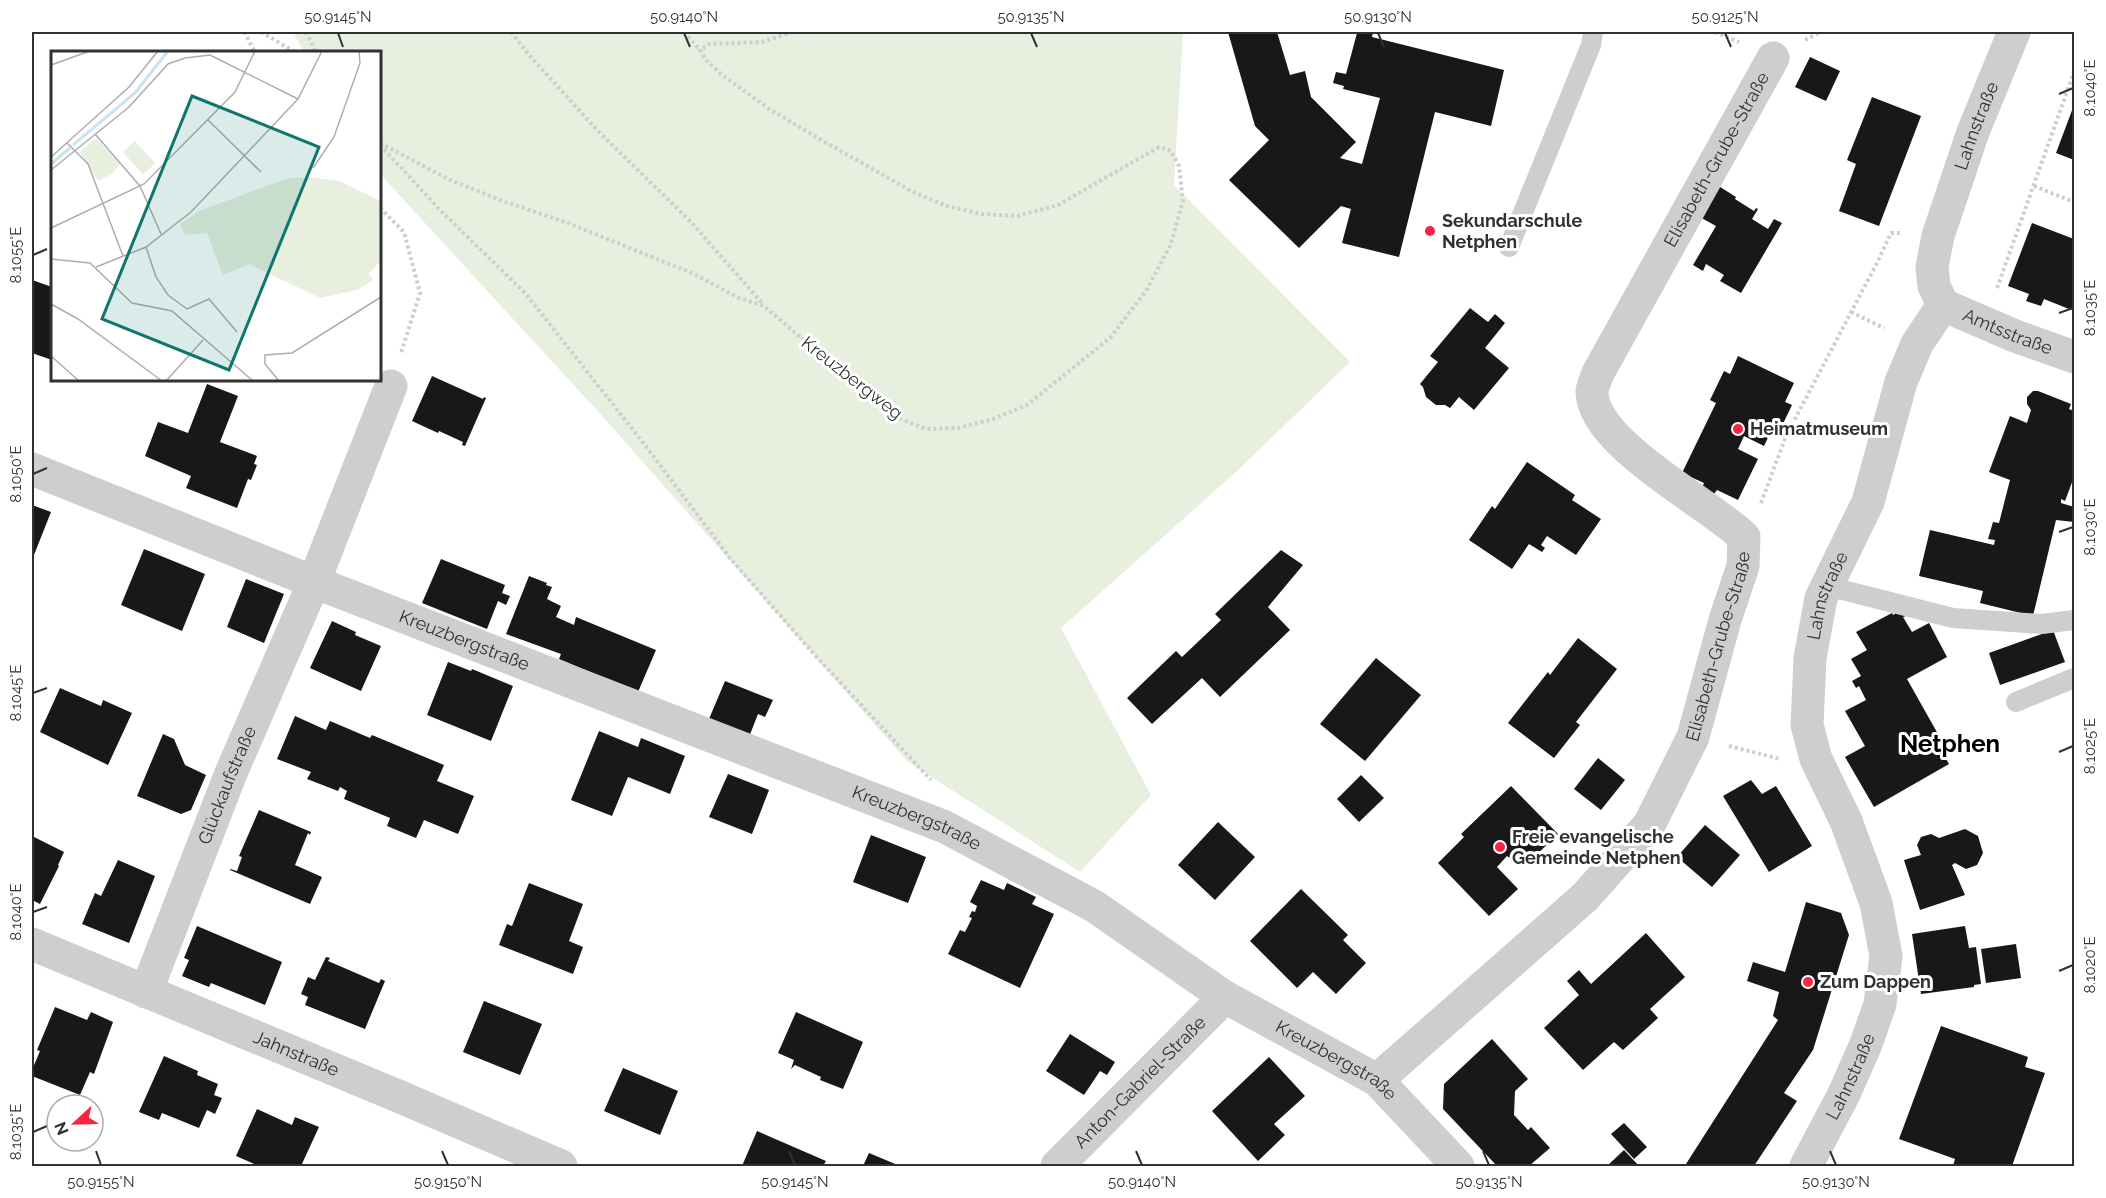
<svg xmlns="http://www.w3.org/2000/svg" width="2106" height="1198" font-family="Raleway,sans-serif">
<rect width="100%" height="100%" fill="#fff"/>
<path fill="#e8efde" d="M293,32H1183L1174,185L1350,362L1236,472L1061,628L1151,795L1080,872L908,762L603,417L380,174V52H304Z"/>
<g fill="#181818">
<path d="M1228,32H1277L1290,75L1305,71L1311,97L1356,142L1340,158L1362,164L1380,98L1343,89L1344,86L1333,83L1336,72L1346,74L1357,33L1373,32L1372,37L1504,70L1491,126L1435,112L1399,257L1342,243L1351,209L1341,206L1299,248L1229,180L1269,140L1255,126Z"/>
<path d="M1810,57L1840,71L1826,101L1795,87Z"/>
<path d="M1872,97L1921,116L1879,226L1839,211L1856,164L1847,160Z"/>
<path d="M2074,105V160L2056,153Z"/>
<path d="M1717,185L1736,197L1735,199L1754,211L1756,208L1758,209L1752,219L1768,229L1774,219L1782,223L1741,293L1720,281L1724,275L1706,264L1703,271L1693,265L1716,226L1698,216Z"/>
<path d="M2032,223L2074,239V311L2044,299L2041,306L2026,301L2029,294L2008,286Z"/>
<path d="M32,280L52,287V360L32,353Z"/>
<path d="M1470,308L1488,322L1495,314L1505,323L1485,348L1509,368L1474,410L1459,397L1450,408L1445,405H1436L1426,397L1423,387L1420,384L1438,362L1430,356Z"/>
<path d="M1738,356L1794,383L1785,402L1792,405L1780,430L1773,427L1764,446L1744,436L1738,449L1758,459L1738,500L1717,490L1714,494L1702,488L1704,483L1682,473L1716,403L1710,400L1724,371L1730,374Z"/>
<path d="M432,376L483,399L484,397L486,398L465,446L462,445L463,442L439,431L438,433L412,421Z"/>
<path d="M207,384L238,396L220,442L257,456L254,464L257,465L251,480L248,479L237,508L186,488L191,476L145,456L158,422L188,433Z"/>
<path d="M2033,391H2038L2071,404L2069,409L2074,411V477L2065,501L2061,499V503L2074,507V522L2056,520L2033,616L1980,603L1983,591L1919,576L1930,530L1994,545L1995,540L1988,539L1993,522L1999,523L2010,480L1989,472L2010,416L2027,423L2031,410L2027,404V397Z"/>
<path d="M1527,462L1575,495L1572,500L1601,519L1576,555L1547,536L1541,545L1545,548L1542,552L1529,544L1512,569L1469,540L1492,506L1495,509Z"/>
<path d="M32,505L51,512L32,560Z"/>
<path d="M144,549L205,574L182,631L121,605Z"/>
<path d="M1281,550L1303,565L1268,607L1290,630L1220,697L1202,678L1152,724L1127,698L1176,651L1182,657L1221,620L1215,614Z"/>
<path d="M441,559L505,585L502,593L510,596L506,605L498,601L487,629L422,603Z"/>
<path d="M529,576L547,583L546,585L552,587L547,599L561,606L556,617L574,625L576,617L656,650L638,692L559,659L561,654L506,634Z"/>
<path d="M246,579L284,594L264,643L227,627Z"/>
<path d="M1892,613L1893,615L1896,613L1906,616L1903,617L1912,632L1929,623L1947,657L1907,679L1938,734L1933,737L1949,764L1874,807L1845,757L1865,746L1845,711L1866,700L1859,686L1856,688L1852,681L1861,676L1851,659L1867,650L1856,632Z"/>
<path d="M332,621L356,632L355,635L381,646L361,691L310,668Z"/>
<path d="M2053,630L2065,662L2000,685L1989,653Z"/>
<path d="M1578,638L1617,669L1576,722L1580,725L1554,758L1508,723L1548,672L1550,675Z"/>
<path d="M1376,658L1421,695L1365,761L1320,724Z"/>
<path d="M448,662L471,671L472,669L513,686L491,741L427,715Z"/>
<path d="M725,681L773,700L765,717L758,714L749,737L709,719Z"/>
<path d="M60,688L101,706L103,700L132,713L108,765L40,732Z"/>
<path d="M295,716L326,730L330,721L370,738L372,735L444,765L437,781L474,796L458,834L424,820L416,838L387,826L390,818L344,799L347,791L340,787L338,791L307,779L311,772L277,759Z"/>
<path d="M599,731L638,747L641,738L685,756L670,794L628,777L612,816L571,800Z"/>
<path d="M163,734L174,739L185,765L206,775L191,810L181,814L137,796Z"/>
<path d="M1598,758L1625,780L1601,810L1574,789Z"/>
<path d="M728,774L769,790L752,834L709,817Z"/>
<path d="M1361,775L1384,798L1359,822L1337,799Z"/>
<path d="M1751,780L1762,794L1776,786L1812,846L1769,872L1723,796Z"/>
<path d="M1511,786L1558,834L1526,865L1521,860L1515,862L1507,856L1497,867L1518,889L1489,916L1438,863L1464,837L1461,834Z"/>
<path d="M259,810L311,832L310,835L308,833L295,865L322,877L310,904L230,870V869L237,871L242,857L239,856Z"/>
<path d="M1218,822L1255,857L1215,900L1178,865Z"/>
<path d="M1705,825L1740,855L1712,887L1677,857Z"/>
<path d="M1965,829L1978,836L1983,853L1977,865L1966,869L1955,863L1952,865L1965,895L1920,910L1904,860L1921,855L1917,845L1921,837L1931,834L1939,838Z"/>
<path d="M871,835L926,857L908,903L853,882Z"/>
<path d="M32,836L64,852L58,865L59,866L40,904L32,900Z"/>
<path d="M118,860L155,876L129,943L82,924L95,893L101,896Z"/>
<path d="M981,880L1004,890L1007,883L1036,897L1032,904L1054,914L1020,988L948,954L960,930L965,932L972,918L969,917L972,911L975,912L977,906L970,902Z"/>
<path d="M529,883L583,904L569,941L583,947L573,974L499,945L507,924L512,926Z"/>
<path d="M1301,889L1348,935L1343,940L1366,963L1336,994L1313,972L1297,988L1250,941Z"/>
<path d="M1806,902L1841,913L1849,935L1813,1050L1784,1093L1797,1101L1754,1166H1690L1686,1164L1778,1020L1773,1016L1779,992L1747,981L1753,962L1785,972Z"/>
<path d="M197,926L282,962L265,1005L211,983L209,987L182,976L189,960L184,958Z"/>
<path d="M1965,926L1969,948L1976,947L1981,984L1974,985V987L1921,994L1912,934Z"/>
<path d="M1646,933L1685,977L1650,1009L1658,1018L1623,1050L1614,1042L1583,1070L1544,1028L1579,995L1567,981L1579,970L1591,984Z"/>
<path d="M2016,944L2021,978L1986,983L1981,949Z"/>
<path d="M326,957L330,958L328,961L379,983L381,979L385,981L365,1029L305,1005L308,997L301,994L308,977L315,980Z"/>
<path d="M484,1001L542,1024L520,1075L463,1052Z"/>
<path d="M55,1007L87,1020L91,1012L113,1022L94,1074L90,1072L80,1095L32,1076V1070L40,1051L37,1050Z"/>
<path d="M796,1012L863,1042L843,1089L820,1080L821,1077L795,1065L791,1069L794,1060L778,1053Z"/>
<path d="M1941,1026L2028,1057L2025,1067L2045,1073L2012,1166H1953L1955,1159L1899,1139Z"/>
<path d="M1070,1034L1115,1062L1107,1075L1100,1071L1084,1095L1046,1071Z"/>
<path d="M1492,1039L1528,1079L1515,1091L1514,1115L1528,1130L1531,1127L1550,1148L1529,1166H1497L1443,1109L1444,1084Z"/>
<path d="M164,1056L198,1071L197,1075L218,1084L214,1095L222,1098L215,1114L207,1110L199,1128L162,1113L159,1120L139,1112Z"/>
<path d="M1269,1057L1305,1096L1274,1124L1285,1135L1258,1161L1212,1111Z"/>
<path d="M623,1068L678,1091L660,1135L604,1111Z"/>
<path d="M257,1109L292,1125L295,1117L319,1127L301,1166H259L236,1156Z"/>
<path d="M1624,1123L1647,1147L1634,1159L1611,1134Z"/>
<path d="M757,1131L826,1161L823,1166H742Z"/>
<path d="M1624,1150L1639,1166H1607Z"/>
<path d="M869,1153L900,1166H863Z"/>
</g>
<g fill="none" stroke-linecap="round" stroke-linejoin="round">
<g stroke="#cecece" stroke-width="4" stroke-dasharray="3 3" stroke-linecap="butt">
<path d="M244,32L255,52"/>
<path d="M261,32L295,52"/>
<path d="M306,32L316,52"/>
<path d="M511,32L530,56L597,130L691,222L763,304"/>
<path d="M684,32L700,50"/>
<path d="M1715,32L1739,42"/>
<path d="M1805,40L1820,32"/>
<path d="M380,143L450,180L503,201L568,223L694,274L739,298L764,306L876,402L901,419L926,429L958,428L993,419L1027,405L1110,338L1146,291L1170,246L1183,201L1179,166L1171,151L1159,147L1058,205L1017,216L981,214L947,206L913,192L818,138L771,110L722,75L706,60L700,50L709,44L762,42L792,32"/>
<path d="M380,145L439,209L526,294L641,440L730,558L813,653L931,780"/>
<path d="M2034,186L2074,202"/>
<path d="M380,208L404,232L420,293L401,353"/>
<path d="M1997,288L2074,72"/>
<path d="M1851,312L1884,328"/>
<path d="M1761,503L1786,436L1877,263L1891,233H1902"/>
<path d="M1729,746L1780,759"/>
</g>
<g stroke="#cecece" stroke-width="20">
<path d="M1509,247L1591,45L1593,32"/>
<path d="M1827,586L1953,618L2042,624L2074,620"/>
<path d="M2016,702L2074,678"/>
</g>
<g stroke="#cecece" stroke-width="33">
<path id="s1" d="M1943,305L2015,336L2074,357"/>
<path id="s2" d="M32,469L314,582L945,827L1094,906L1225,997L1377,1080L1458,1166"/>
<path id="s3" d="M32,944L398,1096L561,1166"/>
<path id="s4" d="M146,992L231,773L314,582L391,386"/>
<path id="s5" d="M1377,1080L1585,897L1649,825L1693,737L1725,620L1743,566L1744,537C1709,503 1591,443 1592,391C1593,385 1596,379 1598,373L1773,58"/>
<path id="s6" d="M1057,1166L1225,997"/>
<path id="s7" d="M1806,1166L1844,1094L1866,1044L1880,1004L1886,956L1876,903L1846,821L1816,759L1807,725L1810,658L1821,598L1868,502L1901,382L1917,344L1943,305L1934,286L1932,267L1938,236L1973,132L2014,32"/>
</g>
</g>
<path fill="none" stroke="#313131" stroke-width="2" d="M338,33L343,47M684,33L690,47M1031,33L1037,47M1378,33L1384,47M1725,33L1731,47M2059,94L2073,88M33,255L47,249M2059,313L2073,308M33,474L47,468M2059,532L2073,527M33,693L47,688M2059,752L2073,746M33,912L47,907M2059,971L2073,965M33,1132L47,1126M96,1151L101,1165M442,1151L448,1165M789,1151L795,1165M1136,1151L1142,1165M1483,1151L1489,1165M1830,1151L1836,1165"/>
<g fill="#f72542" stroke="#fff" stroke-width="2">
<circle cx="1430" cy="231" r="6"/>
<circle cx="1738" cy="429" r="6"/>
<circle cx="1500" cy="847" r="6"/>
<circle cx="1808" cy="982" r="6"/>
</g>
<g text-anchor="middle" stroke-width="6" stroke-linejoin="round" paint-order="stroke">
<g font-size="18" fill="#313131" stroke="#fff">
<text dy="6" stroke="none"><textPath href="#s7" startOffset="1108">Lahnstraße</textPath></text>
<text dy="6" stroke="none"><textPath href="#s5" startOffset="1158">Elisabeth-Grube-Straße</textPath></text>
<text dy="6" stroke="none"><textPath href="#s1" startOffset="70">Amtsstraße</textPath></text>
<text transform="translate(852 378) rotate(38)" y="6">Kreuzbergweg</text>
<text dy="6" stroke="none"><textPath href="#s7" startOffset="604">Lahnstraße</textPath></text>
<text dy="6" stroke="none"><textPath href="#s2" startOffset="465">Kreuzbergstraße</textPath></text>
<text dy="6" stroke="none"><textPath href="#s5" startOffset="566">Elisabeth-Grube-Straße</textPath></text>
<text dy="6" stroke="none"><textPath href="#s4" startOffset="222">Glückaufstraße</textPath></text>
<text dy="6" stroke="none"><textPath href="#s2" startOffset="951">Kreuzbergstraße</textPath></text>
<text dy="6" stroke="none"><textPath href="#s3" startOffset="286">Jahnstraße</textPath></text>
<text dy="6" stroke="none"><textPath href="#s2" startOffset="1437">Kreuzbergstraße</textPath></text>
<text dy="6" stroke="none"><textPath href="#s7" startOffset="100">Lahnstraße</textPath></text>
<text dy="6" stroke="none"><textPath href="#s6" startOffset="118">Anton-Gabriel-Straße</textPath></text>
</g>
<g font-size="18" font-weight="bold" fill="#313131" stroke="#fff" text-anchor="start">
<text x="1442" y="227">Sekundarschule<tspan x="1442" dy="21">Netphen</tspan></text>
<text x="1750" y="435">Heimatmuseum</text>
<text x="1512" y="843">Freie evangelische<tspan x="1512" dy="21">Gemeinde Netphen</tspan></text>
<text x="1820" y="988">Zum Dappen</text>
</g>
<g font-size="24" font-weight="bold" fill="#000" stroke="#fff">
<text x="1950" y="752">Netphen</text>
</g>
</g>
<g transform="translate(51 51)">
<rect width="330" height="330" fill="#fff"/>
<path d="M45,87L69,113L61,123L47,130L29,101ZM84,90L104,112L92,124L72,101ZM257,126L288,130L330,150V210L318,222L322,229L306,239L269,247L198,213L172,224L156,182L134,184L129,173L148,160L238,127Z" fill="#e8efde"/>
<path fill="none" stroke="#c9e4f0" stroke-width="3" d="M22,94L84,42L117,0M0,113L19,97"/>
<path fill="none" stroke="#adadad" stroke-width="1.5" d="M159,4L247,48M0,14L39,0M157,69L210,121M44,83L89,135L110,183M16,92L37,113L72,205M0,106L78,36L107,0M262,117L283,86L309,12L308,0M0,119L78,56L117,13L134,7L159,4M0,177L93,133L184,41L204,0M95,196L105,226L117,244L136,258L158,248L186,281M0,208L39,212L81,252L121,260L202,330M45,216L95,196L140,161L247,48L271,0M0,253L27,268L111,330M0,305L28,330M115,330L152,289M228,330L214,313V304L241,302L330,246"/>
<path fill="#0f766e" fill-opacity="0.15" stroke="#0f766e" stroke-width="3" d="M141,45L268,96L178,319L51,268Z"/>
<rect width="330" height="330" fill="none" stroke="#313131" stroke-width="3"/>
</g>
<rect width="2106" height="1198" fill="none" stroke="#ffffff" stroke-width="66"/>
<g transform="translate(75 1123) rotate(248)"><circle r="28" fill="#ffffff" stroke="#adadad" stroke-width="1.5"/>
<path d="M0-4.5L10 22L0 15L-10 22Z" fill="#f72542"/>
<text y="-9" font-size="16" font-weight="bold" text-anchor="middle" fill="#313131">N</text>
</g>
<rect x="33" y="33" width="2040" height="1132" fill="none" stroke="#313131" stroke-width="2"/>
<g font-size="15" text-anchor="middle" fill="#313131">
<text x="338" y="22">50.9145°N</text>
<text x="684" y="22">50.9140°N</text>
<text x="1031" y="22">50.9135°N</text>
<text x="1378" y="22">50.9130°N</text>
<text x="1725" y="22">50.9125°N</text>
<text transform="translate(2090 88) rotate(-90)" y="5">8.1040°E</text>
<text transform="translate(16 255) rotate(-90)" y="5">8.1055°E</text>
<text transform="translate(2090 308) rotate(-90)" y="5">8.1035°E</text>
<text transform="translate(16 474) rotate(-90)" y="5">8.1050°E</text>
<text transform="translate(2090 527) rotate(-90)" y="5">8.1030°E</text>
<text transform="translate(16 693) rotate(-90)" y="5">8.1045°E</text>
<text transform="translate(2090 746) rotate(-90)" y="5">8.1025°E</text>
<text transform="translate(16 912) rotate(-90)" y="5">8.1040°E</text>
<text transform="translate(2090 965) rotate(-90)" y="5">8.1020°E</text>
<text transform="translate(16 1132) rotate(-90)" y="5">8.1035°E</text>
<text x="101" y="1187">50.9155°N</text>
<text x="448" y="1187">50.9150°N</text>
<text x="795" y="1187">50.9145°N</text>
<text x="1142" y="1187">50.9140°N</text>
<text x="1489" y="1187">50.9135°N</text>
<text x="1836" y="1187">50.9130°N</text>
</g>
</svg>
